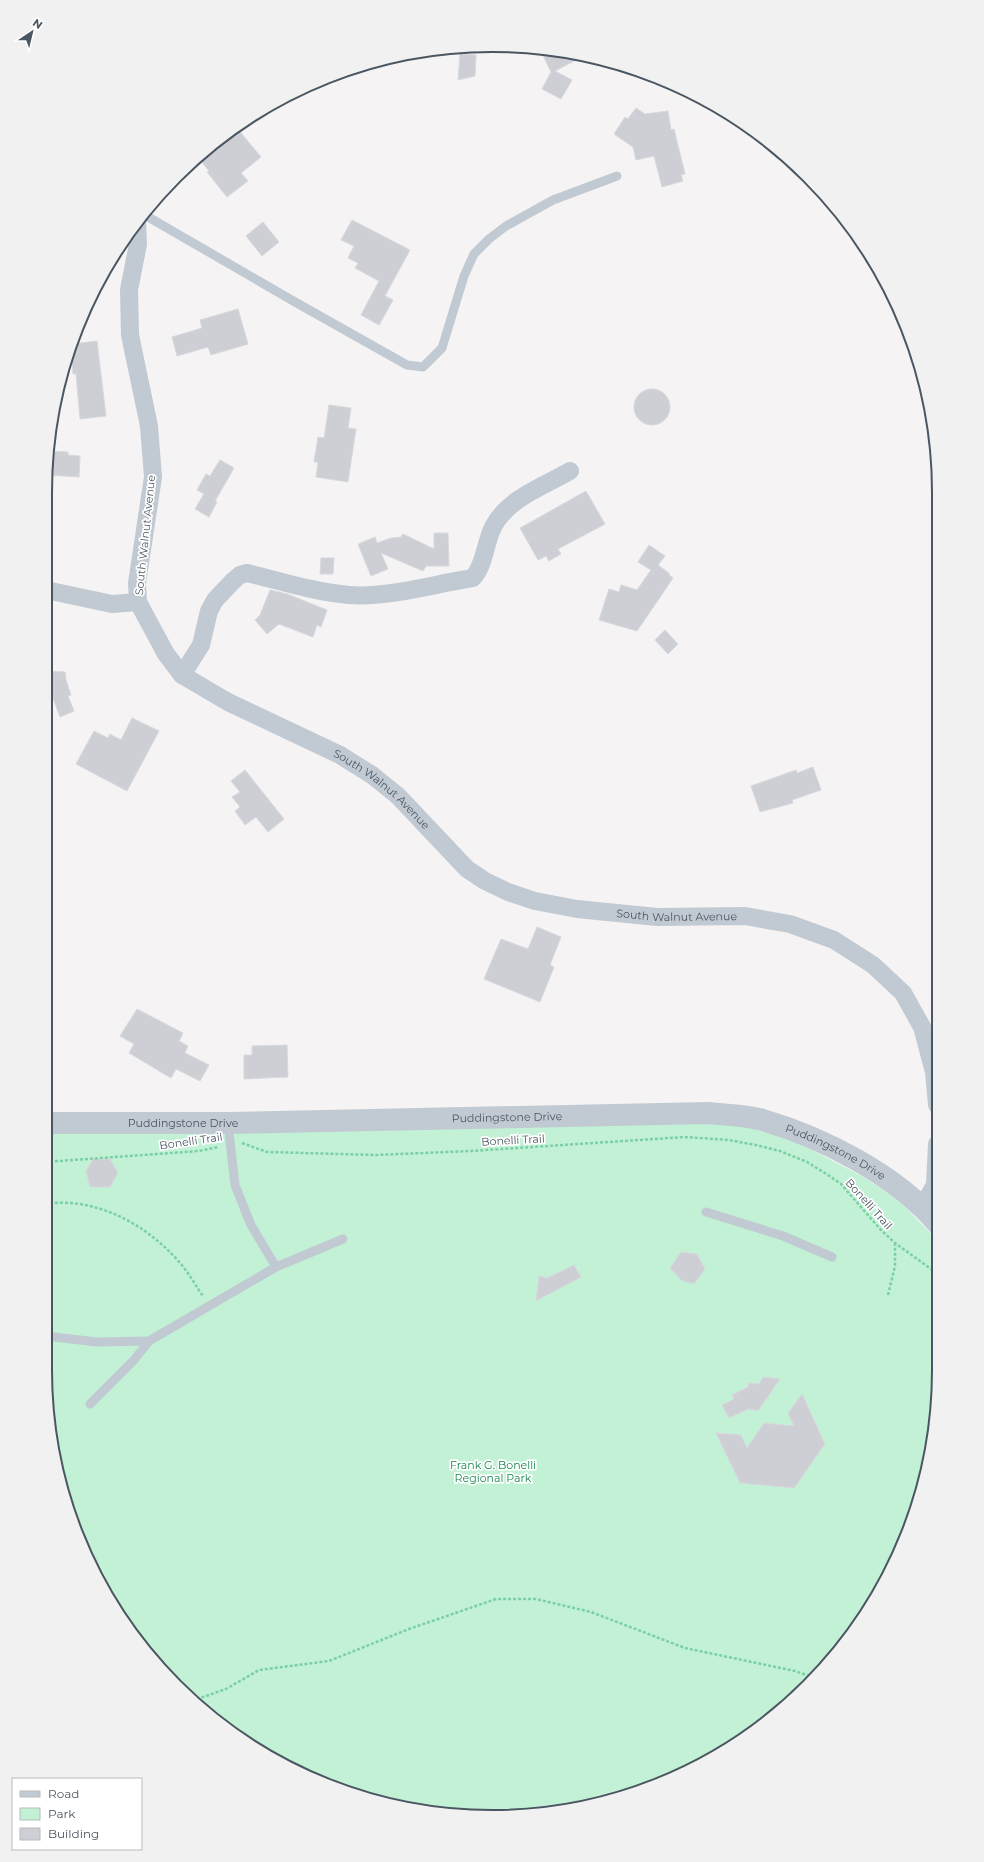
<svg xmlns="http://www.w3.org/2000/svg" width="984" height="1862" font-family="Montserrat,sans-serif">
<rect width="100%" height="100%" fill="#f5f3f3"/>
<path fill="#c3f1d5" d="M706,1123L742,1126L770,1133L801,1144L863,1177L885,1191L905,1207L938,1241V1399L924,1486L893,1568L847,1642L808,1686L741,1742L689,1771L608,1802L521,1816H463L377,1802L321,1783L244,1742L197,1706L138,1642L105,1593L69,1514L54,1457L45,1370V1129Z"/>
<g fill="#cdcfd5" stroke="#d7d9de">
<path d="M540,49L584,56L555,71L572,80L561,99L542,89L551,72Z"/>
<path d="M460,54L476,55L475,76L458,80Z"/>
<path d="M636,108L645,114L668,111L671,130L674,129L685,174L681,175L683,181L662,187L654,156L636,160L633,147L614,134L625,117L628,119Z"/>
<path d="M237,128L261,157L241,173L248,181L227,197L207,172L209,171L197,156Z"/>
<path d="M352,220L410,250L385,296L393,300L379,325L361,315L379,281L355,268L358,263L348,258L354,246L341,240Z"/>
<path d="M263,222L279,242L262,256L246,236Z"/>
<path d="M238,309L248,344L211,355L208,347L177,356L172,337L202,328L200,320Z"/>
<path d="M97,341L106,416L80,419L76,374H73L71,349L73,344Z"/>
<circle cx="652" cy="407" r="18"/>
<path d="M329,405L351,408L348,428L356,429L348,482L316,477L318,462H314L318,437L324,438Z"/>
<path d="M48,451L68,452V455L80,456L79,477L46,475Z"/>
<path d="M220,460L234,468L215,501L217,502L209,517L195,509L204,494L197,490L206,474L210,476Z"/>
<path d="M586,491L605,524L558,549L561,554L549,561L546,556L538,560L520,528Z"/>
<path d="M434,533H448L449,566H426L423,571L381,553L388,569L371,576L358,544L375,537L377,543L391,538L401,537L403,534L434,549Z"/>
<path d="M649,545L665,556L658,565L670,574L669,575L673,578L637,631L599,620L609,589L619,592L621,585L637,590L651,570L638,562Z"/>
<path d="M321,558H334L333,574H320Z"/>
<path d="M270,590L287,594L327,610L321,627L317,625L313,637L279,624L267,634L255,620L260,615Z"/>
<path d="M665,630L678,644L668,654L655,640Z"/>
<path d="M46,671L65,672L66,680L71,695L68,696L74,711L60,717L51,693L46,692Z"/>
<path d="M132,718L159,731L127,791L76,764L94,731L108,738L110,734L121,740Z"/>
<path d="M813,767L821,790L792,800L793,803L760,812L751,786L796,770L797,773Z"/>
<path d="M245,770L284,819L268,832L256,817L245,825L235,811L240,807L232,797L240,792L231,781Z"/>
<path d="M537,927L561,937L550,965L554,967L540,1002L484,979L501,939L528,949Z"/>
<path d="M137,1009L183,1033L179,1041L188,1046L185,1053L209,1065L200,1081L176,1069L171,1078L129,1053L134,1044L120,1036Z"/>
<path d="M287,1045L288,1077L244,1079V1055H252V1046Z"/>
<path d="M93,1159H110L118,1173L110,1187H90L86,1171Z"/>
<path d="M681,1252L697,1254L705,1269L694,1284L681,1280L670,1268Z"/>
<path d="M574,1265L581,1277L536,1301L539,1276L547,1278Z"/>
<path d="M763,1377L780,1379L758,1411L748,1409L729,1418L722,1405L734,1399L732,1395L748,1387V1383L759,1384Z"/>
<path d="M802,1394L825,1444L794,1488L740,1483L716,1433L741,1435L747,1448L764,1423L794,1426L788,1413Z"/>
</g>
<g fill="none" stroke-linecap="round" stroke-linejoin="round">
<g stroke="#7ad0a6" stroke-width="2.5" stroke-dasharray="3 2" stroke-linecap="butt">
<path d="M242,1143L267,1152L376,1155L471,1151L685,1137L729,1140L756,1145L780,1151L807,1162L828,1175L841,1184L880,1229L895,1243L938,1274"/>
<path d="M45,1162L199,1151L218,1147"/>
<path d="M45,1203C58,1203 73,1202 85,1205C122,1212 156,1235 180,1263C189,1273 195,1285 203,1296"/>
<path d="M888,1295L895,1266V1244"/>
<path d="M192,1701L226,1689L259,1670L329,1661L409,1629L496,1599H536L591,1612L685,1648L795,1671L815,1678"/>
</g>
<g stroke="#c1cad2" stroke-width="9">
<path d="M143,214L295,302L407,365L423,367L442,348L464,276L474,254L489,239L506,226L553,200L617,176"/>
<path d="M228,1123L235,1185L251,1225L276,1267"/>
<path d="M706,1212L783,1236L832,1257"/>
<path d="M45,1336L97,1342L149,1341"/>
<path d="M90,1404L134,1360L149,1341L276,1267L343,1239"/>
</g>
<g stroke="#c1cad2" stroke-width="18">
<path id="s1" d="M137,220L138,244L129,290L130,335L149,426L153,477L137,583L138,602L166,654L182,675L228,702L340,755L372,775L398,796L467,869L485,881L508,892L535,901L577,909L657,917L745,916L790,924L834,940L873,965L903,993L922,1027L934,1072L937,1105"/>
<path d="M46,590L112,604L138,602"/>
<path d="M182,675L201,645L209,611L215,600L233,581L240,575L247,573C281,581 314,592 349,595C389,598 433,584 473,578C485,564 485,543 493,527C508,498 544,486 570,471"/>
<path d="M923,1206L935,1185L937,1144"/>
</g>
<path stroke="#c1cad2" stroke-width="22" id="s2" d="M45,1123H228L708,1113C726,1115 746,1115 763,1120C824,1138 896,1175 938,1224"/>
</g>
<g text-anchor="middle" stroke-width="3.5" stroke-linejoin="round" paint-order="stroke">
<g font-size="11" fill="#4a5661" stroke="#fff">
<text transform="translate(145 535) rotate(-84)" y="4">South Walnut Avenue</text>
<text dy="4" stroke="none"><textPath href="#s1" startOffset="703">South Walnut Avenue</textPath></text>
<text dy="4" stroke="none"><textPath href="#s1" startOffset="1039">South Walnut Avenue</textPath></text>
<text dy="4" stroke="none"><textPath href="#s2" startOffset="462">Puddingstone Drive</textPath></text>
<text dy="4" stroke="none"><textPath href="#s2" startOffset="138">Puddingstone Drive</textPath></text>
<text transform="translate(513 1140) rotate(-3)" y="4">Bonelli Trail</text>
<text transform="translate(191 1141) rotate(-8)" y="4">Bonelli Trail</text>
<text dy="4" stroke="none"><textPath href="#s2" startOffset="798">Puddingstone Drive</textPath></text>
<text transform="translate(869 1204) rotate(48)" y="4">Bonelli Trail</text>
</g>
<g font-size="11" fill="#17864f" stroke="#fff">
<text x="493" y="1469">Frank G. Bonelli<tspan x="493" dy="13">Regional Park</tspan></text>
</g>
</g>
<path d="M0 0H984V1862H0ZM492 52H492A440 440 0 0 1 932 492V1370A440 440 0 0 1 492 1810H492A440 440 0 0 1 52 1370V492A440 440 0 0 1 492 52Z" fill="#f1f1f2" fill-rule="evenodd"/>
<path fill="none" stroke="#4a5661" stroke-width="2" d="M492 52H492A440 440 0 0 1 932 492V1370A440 440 0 0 1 492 1810H492A440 440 0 0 1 52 1370V492A440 440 0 0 1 492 52Z"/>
<rect x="12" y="1778" width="130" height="72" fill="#ffffff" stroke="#b7bbc0"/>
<rect x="20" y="1791" width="20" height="6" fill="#c1cad2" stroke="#b7bbc0"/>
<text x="48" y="1798" font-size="12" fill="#4a5661">Road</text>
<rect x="20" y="1808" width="20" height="12" fill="#c3f1d5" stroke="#b7bbc0"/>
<text x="48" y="1818" font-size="12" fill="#4a5661">Park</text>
<rect x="20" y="1828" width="20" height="12" fill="#cdcfd5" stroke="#b7bbc0"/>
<text x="48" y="1838" font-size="12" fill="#4a5661">Building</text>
<g transform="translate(32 32) rotate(35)" stroke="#ffffff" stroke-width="3" paint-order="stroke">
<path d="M0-3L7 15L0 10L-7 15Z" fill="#4a5661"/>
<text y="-6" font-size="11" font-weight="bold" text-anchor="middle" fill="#4a5661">N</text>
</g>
</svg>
